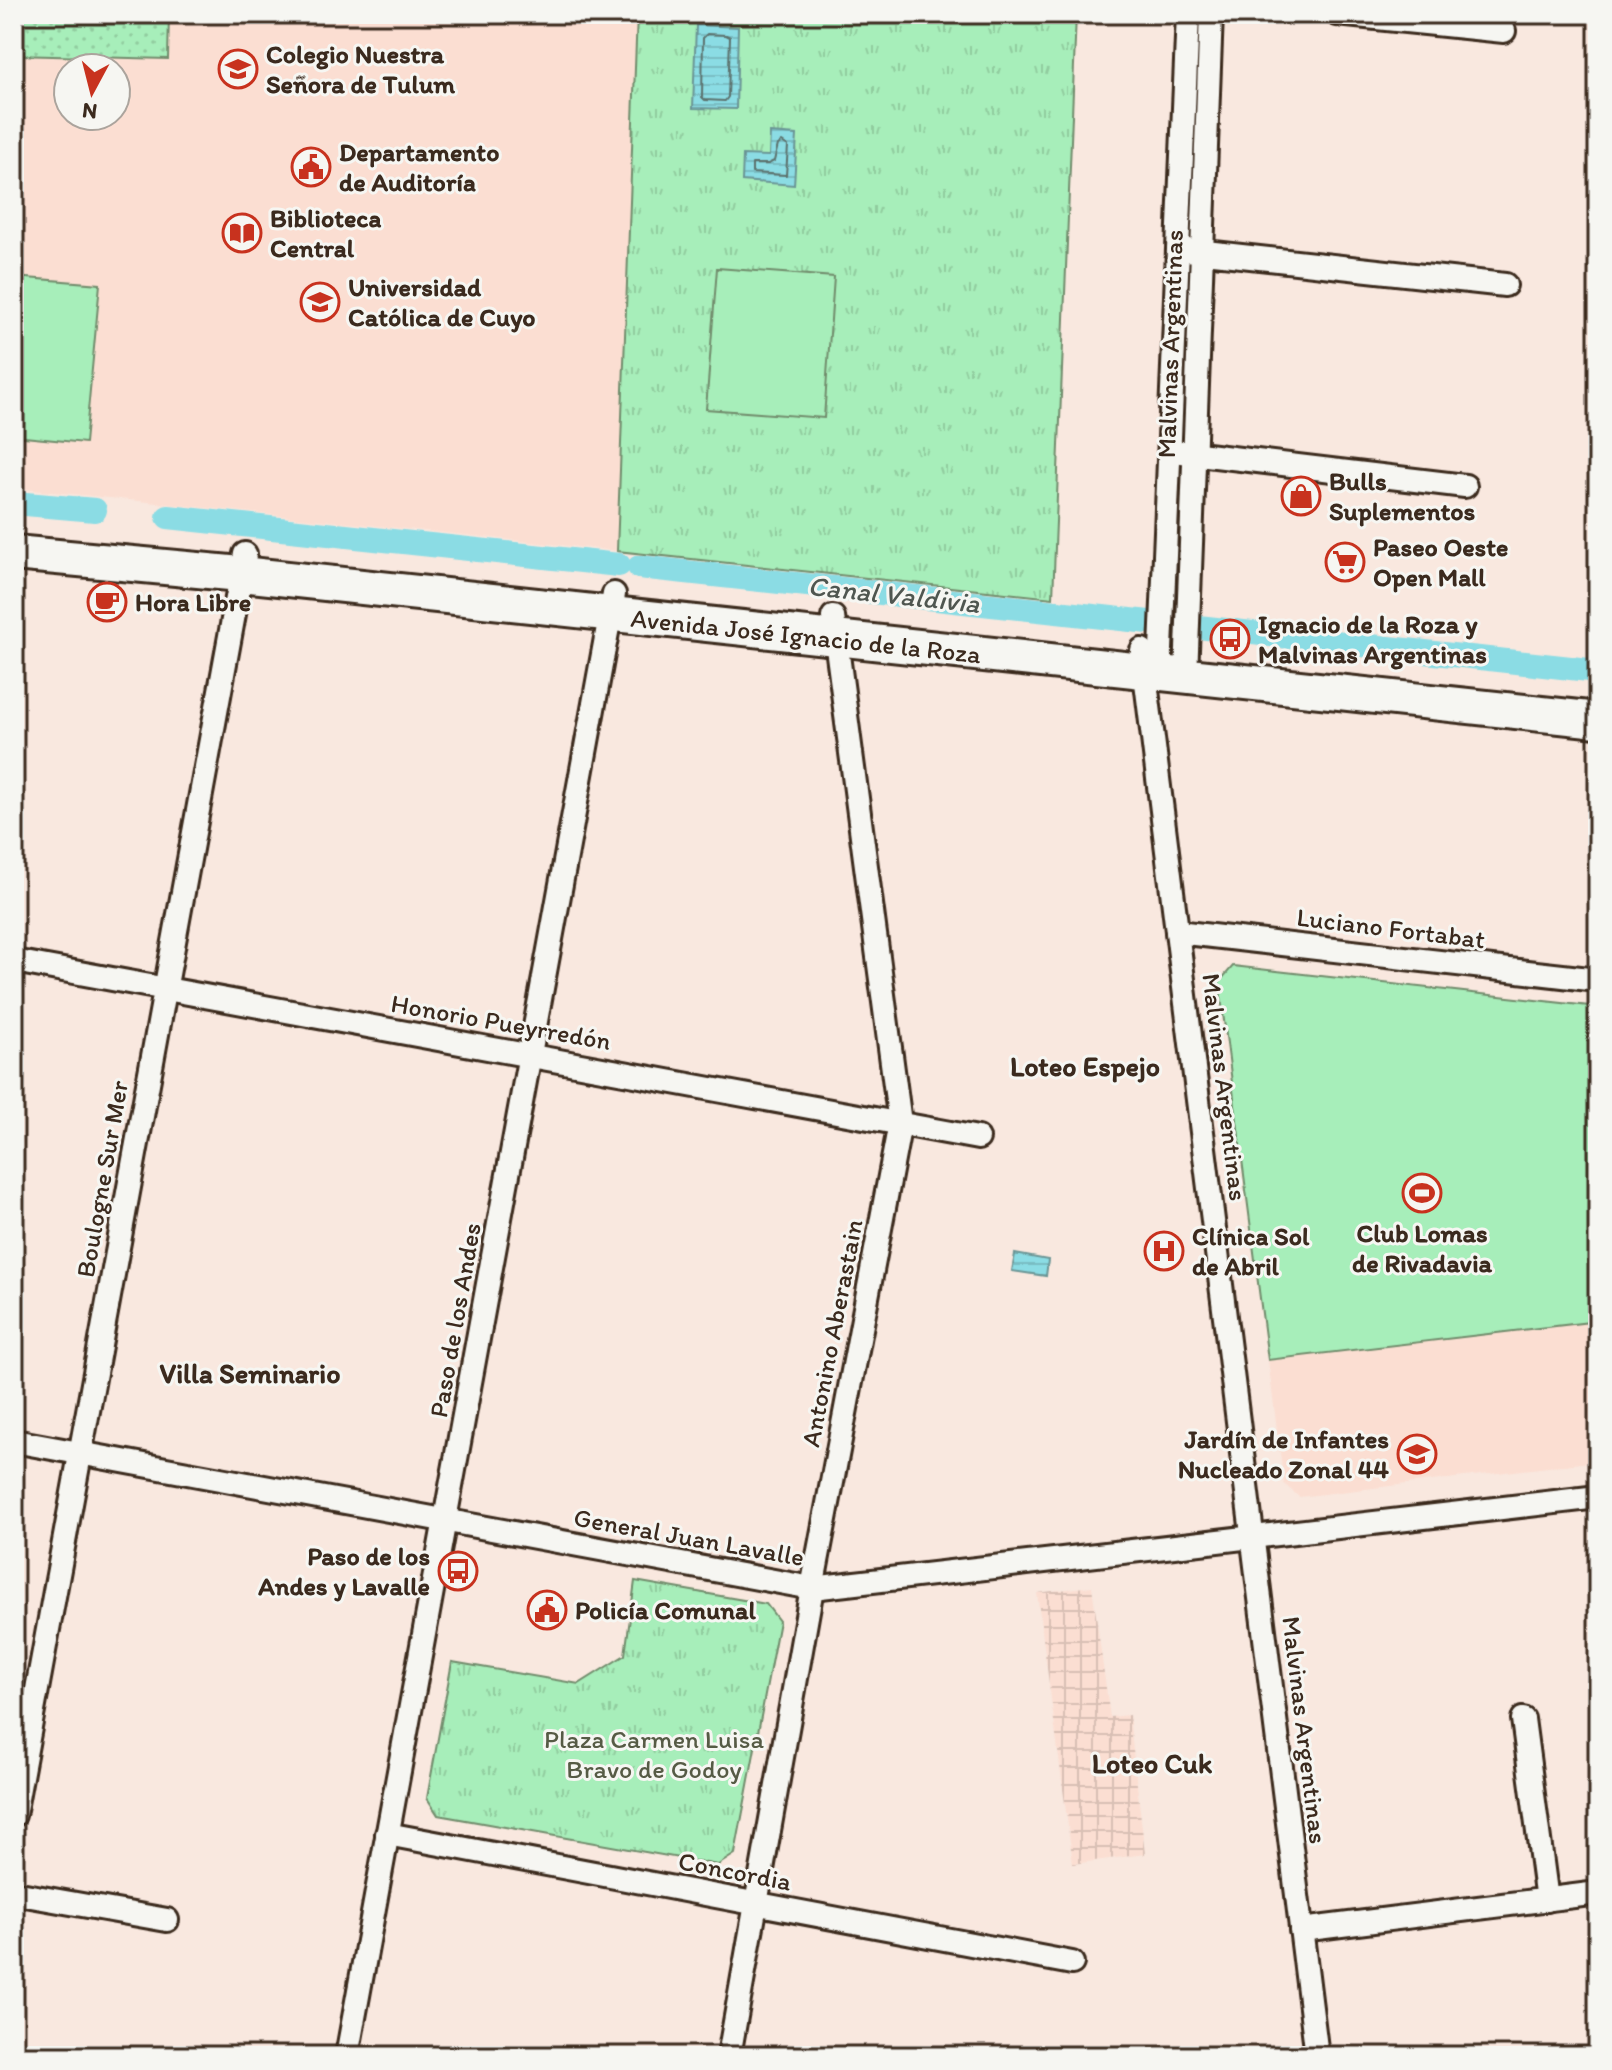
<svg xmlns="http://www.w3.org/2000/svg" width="1612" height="2070" font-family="Itim,sans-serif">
<defs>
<pattern id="industrial-grid" width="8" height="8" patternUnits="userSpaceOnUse" patternTransform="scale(2)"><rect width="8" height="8" fill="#fbded2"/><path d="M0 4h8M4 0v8" fill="none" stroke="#d8bfb4"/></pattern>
<pattern id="grass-dots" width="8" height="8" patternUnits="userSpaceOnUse" patternTransform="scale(2)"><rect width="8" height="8" fill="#a7eeba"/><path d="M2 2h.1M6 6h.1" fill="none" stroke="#91cc9f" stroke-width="1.8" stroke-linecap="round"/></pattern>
<pattern id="park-tufts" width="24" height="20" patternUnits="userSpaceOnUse" patternTransform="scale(2)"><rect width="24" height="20" fill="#a7eeba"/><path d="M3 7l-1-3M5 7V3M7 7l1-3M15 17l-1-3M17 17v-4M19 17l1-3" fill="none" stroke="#91cc9f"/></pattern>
<pattern id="water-rules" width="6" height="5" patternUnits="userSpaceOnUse" patternTransform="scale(2)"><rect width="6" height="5" fill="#8bdce4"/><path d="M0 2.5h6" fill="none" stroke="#79bdc3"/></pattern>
</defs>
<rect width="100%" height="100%" fill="#f9e8df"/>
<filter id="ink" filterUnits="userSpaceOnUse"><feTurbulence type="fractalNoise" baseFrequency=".0125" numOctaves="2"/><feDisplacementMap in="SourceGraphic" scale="16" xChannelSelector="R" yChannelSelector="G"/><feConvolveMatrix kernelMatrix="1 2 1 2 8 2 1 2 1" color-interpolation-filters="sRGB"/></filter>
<g filter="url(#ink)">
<g fill="#fbded2" fill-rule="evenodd">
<path d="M14,14H637L617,551L14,488ZM68,68H116V116H68Z"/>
<path d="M1598,1321V1461L1299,1497L1284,1484L1268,1360Z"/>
</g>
<path fill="url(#industrial-grid)" d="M1092,1586L1110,1717L1129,1715L1145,1854L1073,1864L1037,1593Z"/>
<g fill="url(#grass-dots)" stroke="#718c6c" stroke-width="2">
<path d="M14,14H169L168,59L14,55Z"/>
<path d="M1181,478L1183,479L1178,609L1174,610Z"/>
</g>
<g fill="url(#park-tufts)" stroke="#718c6c" stroke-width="2">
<path d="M637,14H1076L1053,598L617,551Z"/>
<path d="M635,1581L766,1604L779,1621L735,1854L718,1865L438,1815L427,1798L452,1662L579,1684L625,1655Z"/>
</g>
<g fill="#a7eeba" stroke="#718c6c" stroke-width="2">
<path d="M717,268L834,277L824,418L706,409Z"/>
<path d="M14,277L100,284L85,443L14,436Z"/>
<path d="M1233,966L1598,1007V1321L1268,1360L1219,982Z"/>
</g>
<g fill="url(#water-rules)" stroke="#6b9595" stroke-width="2">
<path d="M696,25L738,27L736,109L693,108Z"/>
<path d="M770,133L797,135L794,185L742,181L743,155L769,156Z"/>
<path d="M1015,1254L1048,1260L1046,1276L1012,1271Z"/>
</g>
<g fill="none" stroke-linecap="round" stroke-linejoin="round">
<g stroke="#5b716d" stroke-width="2">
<path d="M707,34L726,35L730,37L728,97L725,101L705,100L702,97L703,38Z"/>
<path d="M782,142L788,146L786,175L752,173V164H768L774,161L778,145Z"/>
</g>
<g stroke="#8bdce4" stroke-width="24">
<path d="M14,503L95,510"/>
<path d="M168,517L619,565"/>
<path d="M639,567L1149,622"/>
<path d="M1198,627L1598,671"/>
</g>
<defs>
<g id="street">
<path d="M1337,14L1504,31"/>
<path d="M1187,250L1505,285"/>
<path d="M1182,452L1465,486"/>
<path d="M1142,650L1317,2056"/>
<path d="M1160,673L1188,14"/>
<path d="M1186,676L1211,14"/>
<path d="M1177,932L1598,980"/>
<path d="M14,961L978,1138"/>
<path d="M14,1441L812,1588L1598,1497"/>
<path d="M1523,1719L1547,1900"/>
<path d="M14,1815L245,554"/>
<path d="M387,1834L1072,1963"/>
<path d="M14,1893L167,1920"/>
<path d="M1301,1930L1598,1893"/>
<path d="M347,2056L614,594"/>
<path d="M729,2056L812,1588L900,1123L833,617"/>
</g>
<path id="primary" d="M14,553L241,574L1598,720"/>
</defs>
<use href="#street" stroke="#3b2a1e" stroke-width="28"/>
<use href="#primary" stroke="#3b2a1e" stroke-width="40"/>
<use href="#street" stroke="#f6f6f2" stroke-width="22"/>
<use href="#primary" stroke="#f6f6f2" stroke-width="34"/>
</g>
</g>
<defs>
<symbol id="school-ring" viewBox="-11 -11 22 22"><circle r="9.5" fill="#f6f6f2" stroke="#c8321e" stroke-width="1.5"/><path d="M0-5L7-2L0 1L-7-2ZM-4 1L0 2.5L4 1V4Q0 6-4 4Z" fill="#c8321e"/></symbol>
<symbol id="civic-ring" viewBox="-11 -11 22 22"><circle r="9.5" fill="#f6f6f2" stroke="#c8321e" stroke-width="1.5"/><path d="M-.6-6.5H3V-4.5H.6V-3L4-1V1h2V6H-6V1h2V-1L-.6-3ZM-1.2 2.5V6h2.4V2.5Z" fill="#c8321e"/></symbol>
<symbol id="library-ring" viewBox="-11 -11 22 22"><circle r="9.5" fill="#f6f6f2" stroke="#c8321e" stroke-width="1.5"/><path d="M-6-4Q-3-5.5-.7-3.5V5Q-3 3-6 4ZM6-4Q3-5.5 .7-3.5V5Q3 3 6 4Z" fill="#c8321e"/></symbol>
<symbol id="university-ring" viewBox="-11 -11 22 22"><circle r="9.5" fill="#f6f6f2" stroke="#c8321e" stroke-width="1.5"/><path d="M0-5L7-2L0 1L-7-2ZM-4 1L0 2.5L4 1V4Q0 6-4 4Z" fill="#c8321e"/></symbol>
<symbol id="shop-ring" viewBox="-11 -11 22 22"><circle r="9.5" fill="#f6f6f2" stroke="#c8321e" stroke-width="1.5"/><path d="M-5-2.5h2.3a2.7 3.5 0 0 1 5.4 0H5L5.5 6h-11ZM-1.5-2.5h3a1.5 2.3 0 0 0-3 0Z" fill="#c8321e"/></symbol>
<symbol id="supermarket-ring" viewBox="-11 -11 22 22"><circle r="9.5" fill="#f6f6f2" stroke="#c8321e" stroke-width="1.5"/><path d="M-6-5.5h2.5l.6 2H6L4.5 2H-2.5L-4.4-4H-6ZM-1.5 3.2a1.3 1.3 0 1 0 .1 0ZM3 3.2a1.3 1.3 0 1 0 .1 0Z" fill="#c8321e"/></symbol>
<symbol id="cafe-ring" viewBox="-11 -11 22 22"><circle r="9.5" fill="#f6f6f2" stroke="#c8321e" stroke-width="1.5"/><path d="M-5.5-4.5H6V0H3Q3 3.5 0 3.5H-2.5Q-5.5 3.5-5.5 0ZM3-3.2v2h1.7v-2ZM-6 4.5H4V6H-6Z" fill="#c8321e"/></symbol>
<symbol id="bus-ring" viewBox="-11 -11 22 22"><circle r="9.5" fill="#f6f6f2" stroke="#c8321e" stroke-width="1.5"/><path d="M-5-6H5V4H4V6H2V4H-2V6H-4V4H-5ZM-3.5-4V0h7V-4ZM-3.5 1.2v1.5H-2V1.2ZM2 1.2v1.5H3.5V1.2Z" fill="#c8321e"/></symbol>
<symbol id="stadium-ring" viewBox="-11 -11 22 22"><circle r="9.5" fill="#f6f6f2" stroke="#c8321e" stroke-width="1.5"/><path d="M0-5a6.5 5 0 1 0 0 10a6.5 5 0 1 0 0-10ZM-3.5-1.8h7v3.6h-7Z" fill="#c8321e"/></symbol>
<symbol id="hospital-ring" viewBox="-11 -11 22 22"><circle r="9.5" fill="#f6f6f2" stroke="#c8321e" stroke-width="1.5"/><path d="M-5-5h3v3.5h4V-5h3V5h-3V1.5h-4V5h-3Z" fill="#c8321e"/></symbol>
</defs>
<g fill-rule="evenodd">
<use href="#school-ring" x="216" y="47" width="44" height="44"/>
<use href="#civic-ring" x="289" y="145" width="44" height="44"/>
<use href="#library-ring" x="220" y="211" width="44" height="44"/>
<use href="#university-ring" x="298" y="280" width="44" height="44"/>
<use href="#shop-ring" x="1279" y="474" width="44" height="44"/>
<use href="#supermarket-ring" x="1323" y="540" width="44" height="44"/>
<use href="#cafe-ring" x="85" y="580" width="44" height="44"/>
<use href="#bus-ring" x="1208" y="617" width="44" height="44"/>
<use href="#stadium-ring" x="1400" y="1171" width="44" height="44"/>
<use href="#hospital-ring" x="1142" y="1229" width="44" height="44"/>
<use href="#school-ring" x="1395" y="1432" width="44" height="44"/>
<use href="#bus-ring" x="436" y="1549" width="44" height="44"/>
<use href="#civic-ring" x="525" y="1588" width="44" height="44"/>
</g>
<g text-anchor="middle" stroke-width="6" stroke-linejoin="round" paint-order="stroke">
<g font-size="26" font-weight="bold" fill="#3b2a1e" stroke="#f6f6f2" text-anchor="start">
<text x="266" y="63">Colegio Nuestra<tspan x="266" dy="30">Señora de Tulum</tspan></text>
<text x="339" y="161">Departamento<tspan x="339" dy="30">de Auditoría</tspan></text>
<text x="270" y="227">Biblioteca<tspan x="270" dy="30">Central</tspan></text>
<text x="348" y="296">Universidad<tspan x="348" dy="30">Católica de Cuyo</tspan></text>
<text x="1329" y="490">Bulls<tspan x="1329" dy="30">Suplementos</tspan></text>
<text x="1373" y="556">Paseo Oeste<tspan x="1373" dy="30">Open Mall</tspan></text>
<text x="135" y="611">Hora Libre</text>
<text x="1258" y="633">Ignacio de la Roza y<tspan x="1258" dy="30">Malvinas Argentinas</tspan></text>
<text x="1422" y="1242" text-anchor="middle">Club Lomas<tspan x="1422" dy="30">de Rivadavia</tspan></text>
<text x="1192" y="1245">Clínica Sol<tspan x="1192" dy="30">de Abril</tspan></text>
<text x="1389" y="1448" text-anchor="end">Jardín de Infantes<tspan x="1389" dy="30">Nucleado Zonal 44</tspan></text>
<text x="430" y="1565" text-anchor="end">Paso de los<tspan x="430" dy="30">Andes y Lavalle</tspan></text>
<text x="575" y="1619">Policía Comunal</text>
</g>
<g font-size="26" fill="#3b2a1e" stroke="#f6f6f2">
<text transform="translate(1170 344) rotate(-88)" y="9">Malvinas Argentinas</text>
<text transform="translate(806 636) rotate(6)" y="9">Avenida José Ignacio de la Roza</text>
<text transform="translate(1391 928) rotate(7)" y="9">Luciano Fortabat</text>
<text transform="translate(501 1022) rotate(10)" y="9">Honorio Pueyrredón</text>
<text transform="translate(1225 1087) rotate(83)" y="9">Malvinas Argentinas</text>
<text transform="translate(102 1179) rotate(-80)" y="9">Boulogne Sur Mer</text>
<text transform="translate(455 1320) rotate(-80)" y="9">Paso de los Andes</text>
<text transform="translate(832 1333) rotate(-79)" y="9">Antonino Aberastain</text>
<text transform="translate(689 1537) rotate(10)" y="9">General Juan Lavalle</text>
<text transform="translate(1305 1730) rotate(83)" y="9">Malvinas Argentinas</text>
<text transform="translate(735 1871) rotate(11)" y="9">Concordia</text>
</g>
<g font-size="26" fill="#565b45" stroke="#f6f6f2">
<text x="654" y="1748">Plaza Carmen Luisa<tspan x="654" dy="30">Bravo de Godoy</tspan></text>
</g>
<g font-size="28" font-style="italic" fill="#4f5650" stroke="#f6f6f2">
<text transform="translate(894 594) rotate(6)" y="10">Canal Valdivia</text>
</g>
<g font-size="28" font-weight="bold" fill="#3b2a1e" stroke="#f6f6f2">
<text x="1085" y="1076">Loteo Espejo</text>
<text x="250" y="1383">Villa Seminario</text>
<text x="1152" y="1773">Loteo Cuk</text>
</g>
</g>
<rect width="1612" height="2070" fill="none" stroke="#f6f6f2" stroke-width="48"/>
<rect x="24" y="24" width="1564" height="2022" fill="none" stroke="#3b2a1e" stroke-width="3" filter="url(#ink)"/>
<g transform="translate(92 92) rotate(187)"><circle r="38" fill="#f6f6f2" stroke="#aba49d" stroke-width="2"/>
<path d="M0-6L14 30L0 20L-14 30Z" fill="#c8321e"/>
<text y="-12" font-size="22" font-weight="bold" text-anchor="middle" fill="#3b2a1e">N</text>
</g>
</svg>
